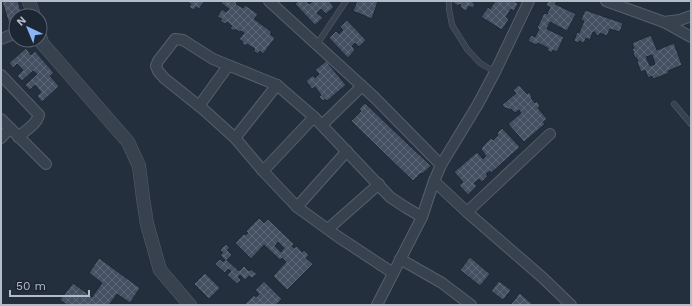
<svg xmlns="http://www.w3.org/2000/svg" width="692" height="306" font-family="'Work Sans',sans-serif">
<defs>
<pattern id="building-cross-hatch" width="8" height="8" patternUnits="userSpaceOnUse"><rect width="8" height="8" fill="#455162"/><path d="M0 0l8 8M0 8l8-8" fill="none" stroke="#5d6877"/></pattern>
</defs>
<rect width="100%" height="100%" fill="#242f3e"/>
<g fill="url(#building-cross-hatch)" stroke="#1f2835" fill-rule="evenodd">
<path d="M2,1H18L22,16H16V25L10,27Z"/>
<path d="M186,1H202L204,2L199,9L196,7L194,10L189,7L191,4Z"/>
<path d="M222,1H238L236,4L243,8L245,5L258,14L254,19L272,32L270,34L275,38L263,54L260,51L258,54L253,51L255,49L247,44L246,46L242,43L243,42L239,39L244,33L241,31L240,32L235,29L234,31L230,28L232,26L227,22L225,24L220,21L222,19L217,17L222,9L226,12L229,9L221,3Z"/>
<path d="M298,1H306L309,4L313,1H329L334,7L326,14L321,9L317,13L323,18L315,25L295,4Z"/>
<path d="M357,1H378L372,19L353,11Z"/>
<path d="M451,1H474L473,3L475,4L473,8L469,6L466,11L460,7L461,5L460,4L458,6Z"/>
<path d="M495,1H516L515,2L518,4L514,11L511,9L506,17L509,19L502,30L481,17L488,7L490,9Z"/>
<path d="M548,1L557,2L555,4L576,14L567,31L550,22L547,29L564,37L557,52L553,50L552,53L547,50L548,48L538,43L536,45L528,41L531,35L535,37L539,29L537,28L544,13L547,14L550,7L546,6Z"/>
<path d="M585,10L623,23L620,32L610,29L607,36L600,33L599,36L595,34V32H593L590,40L586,38L584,43L579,41V43L574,41L577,32L579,33L584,21L581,20Z"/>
<path d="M347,20L366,40L359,47L355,43L352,46L355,50L348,58L329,38L336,31L339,34L343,30L340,27Z"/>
<path d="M651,35L657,50L674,43L682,65L668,71L669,73L653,79L652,76L648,78L645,70L641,72L637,62L638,61L636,57L635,58L633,53H634L632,49L634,48L632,43ZM652,55L655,64L650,66L646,57Z"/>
<path d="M26,48L31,55L35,51L54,73L50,76L59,86L42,102L37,96L41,92L35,85L30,90L25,85L37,74L33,71L22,81L17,76L23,70L17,64L13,68L9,63Z"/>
<path d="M326,61L346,85L327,101L325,99L323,101L319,97L321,95L315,87L312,89L306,81L313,75L315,78L319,74L315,70Z"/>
<path d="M519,85L527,94L529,92L532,97L531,98L535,103L536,101L540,105L538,108L547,119L543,122L545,124L524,142L508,124L521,113L519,110L515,113L511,109L510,110L507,108L506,109L502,105L516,93L513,90Z"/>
<path d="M365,103L431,166L422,174L421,173L413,181L351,121L361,111L359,109Z"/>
<path d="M502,128L520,147L491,173L490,171L486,174L488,176L482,182L479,179L474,183L477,186L468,195L459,185L463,182L454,172L477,152L483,159L486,156L481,149L482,147L491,138L493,140L498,135L497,133Z"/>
<path d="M259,218L264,223L268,219L294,244L292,246L294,248L297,246L302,252L304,250L309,255L306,258L313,264L287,290L273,276L286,262L282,258L280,260L264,245L251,259L235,243L244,234L245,235L248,233L246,231ZM278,242L284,248L281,252L275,246Z"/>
<path d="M226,244L230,248L227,250L232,255L227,260L239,271L244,266L249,271L251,269L257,274L252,278L249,276L245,280L240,275L238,277L241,280L237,284L227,275L231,271L228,269L225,273L215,264L220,259L223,262L225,260L220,255L223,253L220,250Z"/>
<path d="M470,257L490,274L480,286L460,270Z"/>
<path d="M99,258L140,288L130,303L117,294L109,305H67L60,300L73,283L92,297L102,283L89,273Z"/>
<path d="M205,273L220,288L209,299L194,284Z"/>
<path d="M264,281L282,299L276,305H244L254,295L256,297L259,294L255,290Z"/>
<path d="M499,281L511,290L503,300L491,291Z"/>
<path d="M520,293L533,305H512L511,304L517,297H516Z"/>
</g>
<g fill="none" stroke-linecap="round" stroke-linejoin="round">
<defs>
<g id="service">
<path d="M449,1V9L452,25L467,49L480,63L495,72"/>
<path d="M317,44L346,1"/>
<path d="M674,104L691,124"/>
</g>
<g id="minor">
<path d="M269,1L374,97L441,165"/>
<path d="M606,1L664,22L691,37"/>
<path d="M664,22L680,20L691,16"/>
<path d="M1,39L16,33"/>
<path d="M1,75L39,115C37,124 25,131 18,137"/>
<path d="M199,106L228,66"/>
<path d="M1,119L46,164"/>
<path d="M322,125L362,86"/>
<path d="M1,138L10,128"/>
<path d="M235,138L277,85"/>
<path d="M263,171L314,117"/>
<path d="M434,181L467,212L543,278L571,305"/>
<path d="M297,207L347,151"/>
<path d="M467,212L550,134"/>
<path d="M328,229L379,184"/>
<path d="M400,259L442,283L471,305"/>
<path d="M393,273L337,236L297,207L263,171L235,138L204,110L164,78L158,71L156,66L158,61L175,39L183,40L213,59L277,85L314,117L390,197L405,207L422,217"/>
<path d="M377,305L422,217L434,181L441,165L478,104L495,72L529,1"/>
</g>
<g id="tertiary">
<path d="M29,1L34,16"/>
<path d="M40,36L42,43L128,142L139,166L143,198L147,224L160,270L190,305"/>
</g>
</defs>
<use href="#service" stroke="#565f6c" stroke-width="6"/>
<use href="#minor" stroke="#565f6c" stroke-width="12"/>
<use href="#tertiary" stroke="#565f6c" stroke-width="14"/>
<use href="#service" stroke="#38414e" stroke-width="5"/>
<use href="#minor" stroke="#38414e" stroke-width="10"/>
<use href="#tertiary" stroke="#38414e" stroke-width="13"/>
</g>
<rect width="692" height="306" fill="none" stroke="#b4bcc9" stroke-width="4"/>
<g transform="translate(28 28) rotate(316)"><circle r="19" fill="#1d2633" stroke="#59626f"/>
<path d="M0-3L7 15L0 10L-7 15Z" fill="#8ab4f8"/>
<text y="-6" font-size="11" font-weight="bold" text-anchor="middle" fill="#b4bcc9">N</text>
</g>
<path d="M10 290v6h79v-6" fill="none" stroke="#b4bcc9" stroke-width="2"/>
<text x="16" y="290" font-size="12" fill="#b4bcc9" stroke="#1d2633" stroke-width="3" paint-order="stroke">50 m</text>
</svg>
